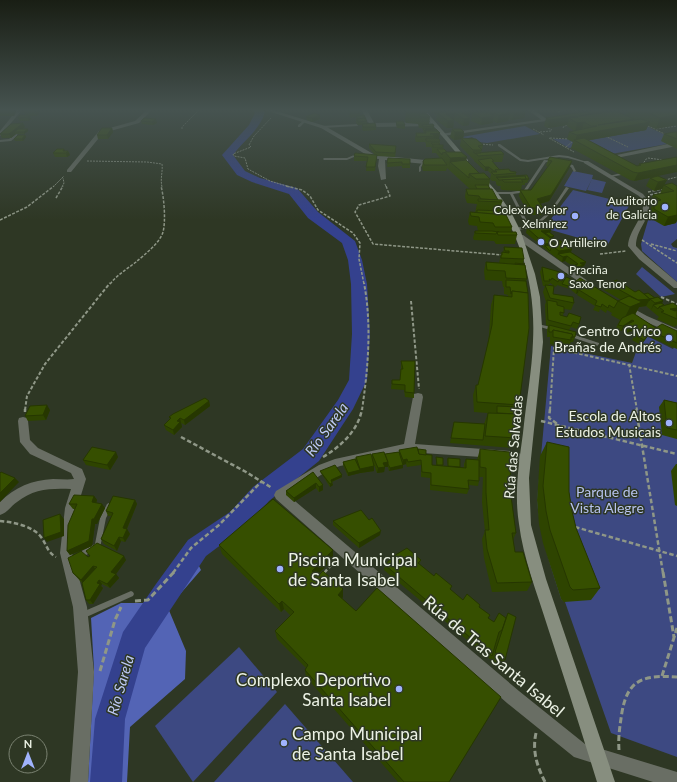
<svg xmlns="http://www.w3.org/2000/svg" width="677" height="782" viewBox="0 0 677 782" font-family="Lato,sans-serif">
	<rect width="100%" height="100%" fill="#2e3724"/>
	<g fill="#3d4982">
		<path d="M644,125L674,139L662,141L667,144L600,156L575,147L569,148L553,139H567L575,143L646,130Z"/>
		<path d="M525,126L540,134L487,143L479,142L472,137L464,139L462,137Z"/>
		<path d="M573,171L593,175L592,179L606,182L602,193L587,190L592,179L586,191L564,186Z"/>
		<path d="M573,190L630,204L607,246L544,228Z"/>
		<path d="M649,217L653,219L677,217V239L671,244L673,247L677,248V282L642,251L641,244Z"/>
		<path d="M642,267L675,294L661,297L636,274Z"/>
		<path d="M647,336L673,349L677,342V757L611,733L565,602L561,599C550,564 540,536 537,500L551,346L632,363L636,352Z"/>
		<path d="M239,647L277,692L193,782L155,726Z"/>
		<path d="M285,704L353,782H214Z"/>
	</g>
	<path fill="#5364b5" d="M195,558L201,570L168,608L186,651L185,679L130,727L127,782H88L94,669L91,618L121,603H146L152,601Z"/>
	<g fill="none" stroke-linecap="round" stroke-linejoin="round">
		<path fill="#34418e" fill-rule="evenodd" d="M253,110H263L265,112C260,130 243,141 233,155L245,171L260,178L297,188L318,212L355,241L362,260L367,284L370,334L367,380L353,409L319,461L269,501L246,526L206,556L145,648L125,719L122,782H90L95,719L123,632L156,584L188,540L230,512L253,487L303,449L338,400L349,380L352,334L351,284L348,260L342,243L308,218L289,194L252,182L237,175L222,155L249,125L255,113Z"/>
		<g stroke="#8f9787" stroke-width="1" stroke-dasharray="2 1" stroke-linecap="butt">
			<path d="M575,110L577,112"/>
			<path d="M584,110L586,111"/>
			<path d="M558,112L566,110"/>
			<path d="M271,118L254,136L249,145L251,147L233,154L234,156L245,158L248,169L270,181L290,187"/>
			<path d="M645,125L655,129L677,126"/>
			<path d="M548,128L552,130"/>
			<path d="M563,128L564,126L569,125"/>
			<path d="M182,129V127L199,110"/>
			<path d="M533,129L544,135"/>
			<path d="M656,130L667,135"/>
			<path d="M540,132L551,131"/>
			<path d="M605,136L628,147"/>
			<path d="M549,138L574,152"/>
			<path d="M550,138L569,139"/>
			<path d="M480,144L493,145"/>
			<path d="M566,147L573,141"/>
			<path d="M648,158L663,160"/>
			<path d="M87,161L147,162L162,164C163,172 160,178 162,187"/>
			<path d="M642,165L647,158"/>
			<path d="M665,180L677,177"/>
			<path d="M385,184L386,187"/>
			<path d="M53,187L64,176"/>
			<path d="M62,187L64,183L63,178"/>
		</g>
		<g stroke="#8f9787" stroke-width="1.5" stroke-dasharray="3 1.5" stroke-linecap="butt">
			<path d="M286,186L302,190L310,196L318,210L353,233L360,243L359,259L364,284"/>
			<path d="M386,186L390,196L359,205L355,212L373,244L503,255"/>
			<path d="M648,192L662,189"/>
			<path d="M650,195L663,192"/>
			<path d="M56,198L63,186"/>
			<path d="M0,220L27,207L54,186"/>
			<path d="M642,240L677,263"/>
			<path d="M651,244L677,251"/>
			<path d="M600,254L626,251"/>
			<path d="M110,284C117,275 127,269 136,262C144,255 160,243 163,232C166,221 164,197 161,186"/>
		</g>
		<g stroke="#8f9787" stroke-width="2" stroke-dasharray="3.5 2" stroke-linecap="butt">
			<path d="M661,297L677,304"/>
			<path d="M411,301L419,389"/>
			<path d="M629,364L637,410"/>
			<path d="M25,410L27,396L45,364L110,283"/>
			<path d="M362,410C368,369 372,325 364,283"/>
			<path d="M550,410L554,348L677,376"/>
		</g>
		<g stroke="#8f9787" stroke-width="2.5" stroke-dasharray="4.5 2.5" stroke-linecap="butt">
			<path d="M550,409L549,418L559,425"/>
			<path d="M636,409L663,573"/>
			<path d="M25,412V409"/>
			<path d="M541,421L677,454"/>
			<path d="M181,437L246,472L272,488"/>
			<path d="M323,457C341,446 358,431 362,409"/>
			<path d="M0,521C13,522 33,526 41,537C47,545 47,552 56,557"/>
			<path d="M575,527L677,556"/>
			<path d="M173,573L191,548L219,525L262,481"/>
			<path d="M324,573L337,559"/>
		</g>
		<g stroke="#8f9787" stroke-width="3" stroke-dasharray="6 3" stroke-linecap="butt">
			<path d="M663,572L674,637"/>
			<path d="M135,601L148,600L174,572"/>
			<path d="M100,671L115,620L121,607"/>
			<path d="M662,676L677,628"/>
			<path d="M536,733C532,751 537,766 545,782"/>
			<path d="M619,750C618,737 620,725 622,712C628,678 645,675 677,677"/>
		</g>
		<g fill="#696e64" fill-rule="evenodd">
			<path d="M303,121L305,122L300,127H298V125Z"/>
			<path d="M357,124L358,126L321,128L320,127L321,126Z"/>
			<path d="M16,134L18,135L11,141L0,142V140L9,139Z"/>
			<path d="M498,144H500L521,159L528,160L559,155L568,156L587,162L586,163L568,158L559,157L528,162L520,161L498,146Z"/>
			<path d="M354,155H360L361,156L360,157H354L347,160H324L323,159L324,158H347Z"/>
			<path d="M544,160L554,161L555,162L554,163L546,162L526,192L513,194L529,225C547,219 556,202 566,187L569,188C554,209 543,230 515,230V228L526,226L510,194H496L494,193L496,192H511L524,190Z"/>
			<path d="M423,161L425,162L421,167V171L419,172V167Z"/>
			<path d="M563,163L573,165L576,171L574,172L571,167L563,165Z"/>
			<path d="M625,172H626V174L611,177L609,176Z"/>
			<path d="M536,324H538L555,328V329L553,330H551L536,326Z"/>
			<path d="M568,334H572L599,343V344L597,346L595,345L568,336Z"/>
			<path d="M109,503L111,504L112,506L106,518L100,548L78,559L76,558L75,556L76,554L95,544L100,518L107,504Z"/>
			<path d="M131,591L133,592L134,594L133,596L82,619L78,615L80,613Z"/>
		</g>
		<g fill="#696e64" fill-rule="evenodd">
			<path d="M17,110H22L0,136V131Z"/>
			<path d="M147,110H152L139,123L103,133L71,172H67V170L99,131L135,121Z"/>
			<path d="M265,110H273L325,126L375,155L435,161L438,163L435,165L385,160L386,179L381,180L378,166L379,159L372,158L321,128Z"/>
			<path d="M362,110H367L374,123L434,122L437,124L434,126L373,127L366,120Z"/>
			<path d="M528,110H534L548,120L543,121Z"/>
			<path d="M677,142V146L606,160L603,158Z"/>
			<path d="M584,161H588L643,194C660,214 636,224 636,246L645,255L677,282V288H674L639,259L628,246C629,229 645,218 643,201L639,196L584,163Z"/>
			<path d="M517,235H523L595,286L594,288H588L517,239Z"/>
			<path d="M625,304L647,316L677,329V335L641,320L622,309L621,307Z"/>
			<path d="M418,393L422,394L423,397L415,444L510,451L529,456L531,459L529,462L525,464L510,459L408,452L340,466L327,471L289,496L519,691L585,744L677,772V782H653L574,757L507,703L276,499L274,495L276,491L319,465L335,459L404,444L413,397L414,394Z"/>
			<path d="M23,417L27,418L28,421L30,440L38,448L82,469L86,479L77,508L72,553L87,607L94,672L88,782H70L78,672L73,607L60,553L65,508L71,489C51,488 33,489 17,502C11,506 7,513 0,515V502C15,487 32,480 53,479C60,479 68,480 74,479L71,473L30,454L20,442L18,421L19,418Z"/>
		</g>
		<path fill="#696e64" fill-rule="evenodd" d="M558,117L560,119L443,136L440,134Z"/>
		<g fill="#878e7f" fill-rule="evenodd">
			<path d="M420,110H425L468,160V162H464Z"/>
			<path d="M478,175H482L497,192L511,212L521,232L535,274L540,297L543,342L529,478L531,525L546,579L615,782H597C581,730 564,677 547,625C537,593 523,557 519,524C514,493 519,463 523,433C526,402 532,371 533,341C536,280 518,224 478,177Z"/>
		</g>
	</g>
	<g fill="#2e4400">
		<path d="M0,110H15L16,112L14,116H0Z"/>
		<path d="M349,110H359L360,115L367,121V124L376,127V130L363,131L362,128V125H358L356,123V117L350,118Z"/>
		<path d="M406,110L427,112L426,114L430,117L429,125L434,126V128L440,141V145H443V149L447,152L466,160L479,173L490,179L489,187L498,200L502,202L500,210L512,227L511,232L517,235L515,244H496L494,241L474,240L473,238L475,231H487H478L477,226L469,225L468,221L470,212L475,213L477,204L467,203L465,197L466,189H470L447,168L446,171H423L422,167L423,161L440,158L436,153H432V149L431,147H426V144L425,142H416L415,139L416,133H424L422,128H419L418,124L406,123L405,121Z"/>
		<path d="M432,110H470L469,117L470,118L469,125L463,126L454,120L453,128H447L436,120L437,115L432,112Z"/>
		<path d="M493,110L526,111L524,118L512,120L509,119L508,121L497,123L493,121V123L481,125L471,121L472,113Z"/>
		<path d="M627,110H677L656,129L648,125L646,130L588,140L637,166H638L639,164L659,176L664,185L677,186L676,223L664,226L650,218V211L652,206L649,204L653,195L660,194L662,189L654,191L646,186L650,178L634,181L630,180L571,148L573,142L567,139L569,132L574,131L567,126V125L548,128L544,126L546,118L619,112L625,115Z"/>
		<path d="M24,112H40L37,116H30L31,119L29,121H20L18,118L26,115Z"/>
		<path d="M320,115V119L312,122L307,120L306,117Z"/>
		<path d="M144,118L157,123L153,125L142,124L141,121Z"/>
		<path d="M396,121L405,125V129L397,128L396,125Z"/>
		<path d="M23,123L25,127L22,129H28V131L24,134H16L11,138H2L0,134Z"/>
		<path d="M112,128L113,132L108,139H98L97,135Z"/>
		<path d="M452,129L464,132L463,139L483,145L481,153L504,154L502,162H493L497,167L500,170L516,173V176L529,179L527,183H525V185H522L521,190H531L548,167L546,166L548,160L550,157L570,167L549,201L540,204L543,208L541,215H529L519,196L520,191L502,190L500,188L501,186H498L496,184V182L495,181H492L490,179L491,174L488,171H485L474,161V160L460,146L461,139L454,140L450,137Z"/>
		<path d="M677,132V149L661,141L664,134Z"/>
		<path d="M25,135L26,137L23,141H15L14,139Z"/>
		<path d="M369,144L396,150L395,157L377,156L375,171H366L367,161H354V156L375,155L369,148Z"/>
		<path d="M65,151H68L70,155L67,157H55L53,153Z"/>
		<path d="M388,158L410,164V168H402V166L387,167Z"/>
		<path d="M530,227L551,230L550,233L553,238L551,239L553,243L552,245H557L558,241L572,249L571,252L586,262L584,266L582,267L581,270L576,272L573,269L574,267L565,261L562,262L550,253L526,233L527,228H530Z"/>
		<path d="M504,247L524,259L523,264L527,279L526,281L519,405L517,414L516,438L512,448L450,443L453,427L484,424L488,413L474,412L473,395L476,385H478L486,353L489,335L491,305L494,295L508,296V295L504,294V287H503L502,281L485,280L484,271L486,262L499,263L501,255L502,252L503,253Z"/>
		<path d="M542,267L566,277L618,301L621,300L604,290L607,283L635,292L644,294L663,301L662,303L664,305L677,306V325L674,327L657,319L659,317L646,306L639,307L635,315L656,328L677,331V349L648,336L641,345L632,340L636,334L631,331L627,333L624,330L625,328L621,331L615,330L620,320L611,315L612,313L607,310L606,313L600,309L599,312L593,310L595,306L577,295L578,293L576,294L570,289L557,285L556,287L550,283V284H549L548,285L553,294L574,303L571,310L564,309L563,316L579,324L577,329L571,327L569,330L575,337L573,342H571L568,348L550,344V337H547V330L548,326L546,325L545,305L546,302L543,292L545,286H543L540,272Z"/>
		<path d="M401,361L414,393V398L405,397L404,390L391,389L392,380H400L401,369Z"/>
		<path d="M664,400L677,403V439L662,435L659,407Z"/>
		<path d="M209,401L210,406L185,425L181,423L182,427L174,435L166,430L164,425L170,419L169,417Z"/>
		<path d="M50,410L46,420L28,421L25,416Z"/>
		<path d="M547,442L569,492L572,511L576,528L600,588L591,600L564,602L561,599L543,543L539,524L537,500L540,456Z"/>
		<path d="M418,449L426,455L432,465H436V457L443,458V466H448L447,460L448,458L460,467V468H464V464L466,459L477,460L480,449L510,477L511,496L516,533L513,540L515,552L532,582L527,591L492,592L484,558L482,539L485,531L482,502L483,477H479V481L478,486L469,485V489L467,494L430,490V478L421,477V465L407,467L406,464L403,465V468L389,471L388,467H385L384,472L377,473L373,462L374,466V471L360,473L348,476L343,465V462L355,459L356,457L372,458V454H385L399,452V450Z"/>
		<path d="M118,457L110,470L86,465L83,460Z"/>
		<path d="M676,464H677V506L675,505L671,471Z"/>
		<path d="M320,471L342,477L332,482L333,485L330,487L321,473Z"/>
		<path d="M313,472L323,490L319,492L316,488L294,502L286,495V491Z"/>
		<path d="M94,496L97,500L96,503L105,508L97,524H95L92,546L70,555L67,551L75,509H73L69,504Z"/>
		<path d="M135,500L137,504L127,529L130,534L125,542L121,541L117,551L104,544L101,539L111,516H108L106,511Z"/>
		<path d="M369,520L380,535L359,548L333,525V521Z"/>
		<path d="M219,545L333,550V559L317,575L343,589V597L342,598L449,782H398L306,677L305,670L306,668L277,639L275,631L291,616L284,609L281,612L222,554Z"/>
		<path d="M88,557L126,560L116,574L119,578L110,588L102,584L101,586L103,588L93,604H89L86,600L82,583L73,573Z"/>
		<path d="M421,560L419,565L463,600L479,607L488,618L494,622L505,618L508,613L505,660L500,667L490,659L384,570L385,565Z"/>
	</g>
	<g fill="#263700">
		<path d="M13,110H15L16,112L14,116L12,112Z"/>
		<path d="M36,110H39L40,112L37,116L35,112Z"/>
		<path d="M441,110H452V113H455L453,128H447L448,121L440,115Z"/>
		<path d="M611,110H619L617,116H579Z"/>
		<path d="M471,111L469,125L463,126L464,119L456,113Z"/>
		<path d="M506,111H509V114L510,113L508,121L497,123L499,115Z"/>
		<path d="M526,111L524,118L512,120L514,113Z"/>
		<path d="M494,113L493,123L481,125L482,118L490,114Z"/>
		<path d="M29,115L31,119L29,121L28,117Z"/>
		<path d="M320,115V119L312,122V118Z"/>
		<path d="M677,115V125L656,129L660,118Z"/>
		<path d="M576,116L574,121L569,118L567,125L548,128L550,120Z"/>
		<path d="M156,119L157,123L153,125L152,122Z"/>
		<path d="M634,119L632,125L650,122L646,130L578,142L575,141L577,135L598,125Z"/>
		<path d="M584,122L582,130L575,131L577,123Z"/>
		<path d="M23,123L25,127L18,132H14L16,134L11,138L9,134Z"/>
		<path d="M112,128L113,132L108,139L107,135Z"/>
		<path d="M28,129V131L24,134V132Z"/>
		<path d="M427,132L440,133L439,139L433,140L434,136Z"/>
		<path d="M455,132H464L463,139L461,138V139L454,140Z"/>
		<path d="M25,135L26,137L23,141L22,139Z"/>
		<path d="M64,149L66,153L68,151L70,155L67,157L66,153L63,151Z"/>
		<path d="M467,157L465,169L450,162L449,170L450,158Z"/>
		<path d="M572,161L570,167L549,201L535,205L537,199Z"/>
		<path d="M677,165V172L634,181L638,173Z"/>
		<path d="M485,167H489L488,171H485Z"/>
		<path d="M667,180L662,189L654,191L658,182Z"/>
		<path d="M677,215V221L676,223L664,226L668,217Z"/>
		<path d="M551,230L549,235L545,233V235L541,231Z"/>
		<path d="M554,236L553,238L550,239L551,237Z"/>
		<path d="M553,240L551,247L545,246L544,249L545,244L550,241Z"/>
		<path d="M572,249L569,256L567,257L565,261L562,262L563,257L558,254L556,258L559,251Z"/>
		<path d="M586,262L584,266L582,267L581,270L576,272L580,263Z"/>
		<path d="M579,288L578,293L576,294L577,289Z"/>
		<path d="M650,299L646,306L639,307L634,316L623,321L630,307L638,300Z"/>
		<path d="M663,301L660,307L653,305L651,310L655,303Z"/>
		<path d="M677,308V311L675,315L670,309Z"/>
		<path d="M632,320L630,325H626L625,328L621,331L623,326Z"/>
		<path d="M634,326L631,331L627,333L630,328Z"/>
		<path d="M651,331L648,336L641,345L644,340Z"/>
		<path d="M209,401L210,406L185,425L184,420Z"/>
		<path d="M47,405L50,410L46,420L43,415Z"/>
		<path d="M180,418L182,427L174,435L173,430L177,421Z"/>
		<path d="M116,452L118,457L110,470L107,465Z"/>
		<path d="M407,459L406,464L402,465L403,460Z"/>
		<path d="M388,462V467H385L384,472L377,473L378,468L383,463Z"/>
		<path d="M403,465V468L389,471L390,468Z"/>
		<path d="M374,466V471L360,473V469Z"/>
		<path d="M360,470V473L348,476V473Z"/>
		<path d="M342,475V477L331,482V480Z"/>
		<path d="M15,478L19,482L0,502V493Z"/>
		<path d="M316,483V488L294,502V498Z"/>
		<path d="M332,483L333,485L330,487V484Z"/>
		<path d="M323,485V490L319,492V487Z"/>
		<path d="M94,496L97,500L95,507L92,502Z"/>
		<path d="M135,500L137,504L125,533L123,528Z"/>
		<path d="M102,504L105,508L97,524H95L92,546L70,555L67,551L92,519Z"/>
		<path d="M60,514L64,519V536L47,542L44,538Z"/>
		<path d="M127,529L130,534L125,542L123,538Z"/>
		<path d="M381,531L380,535L359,548V543Z"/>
		<path d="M119,537L121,541L117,551L114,546Z"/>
		<path d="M333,550V559L313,579L312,571Z"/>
		<path d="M124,556L126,560L116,574L119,578L110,588L107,584L111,572Z"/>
		<path d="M93,566L96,570L84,584L81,580Z"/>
		<path d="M99,580L102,584L101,586L103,588L93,604L90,600L97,583Z"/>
		<path d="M343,589V597L338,603V595Z"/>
		<path d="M282,601L284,609L281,612L279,604Z"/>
	</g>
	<g fill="#364f00" stroke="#263700">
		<path d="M0,110H13L12,112H0Z"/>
		<path d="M26,110H36L35,112H24Z"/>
		<path d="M350,110H359L360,113L350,114Z"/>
		<path d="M406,110H425L427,112H407Z"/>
		<path d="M455,110H470L471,111L461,112L470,118L464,119L455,113L446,114L454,120L448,121L437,113Z"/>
		<path d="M493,110H525L526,111L514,113L509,111H506L510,113L499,115L494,113L490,114L494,116L482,118L472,113Z"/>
		<path d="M594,110H611L579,116L616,111L634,119L598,125L641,119L650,122L577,135L569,132L597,126H591L584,122L577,123L569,118L578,117L576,116L550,120L546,118Z"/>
		<path d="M643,110H677V115L660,118Z"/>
		<path d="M314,113L320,115L312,118L306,117Z"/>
		<path d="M419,114H427L430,117H420Z"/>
		<path d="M20,115H29L28,117L18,118Z"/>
		<path d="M364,115L366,119L365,118L358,119L356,116Z"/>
		<path d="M144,118L156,119L152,122L141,121Z"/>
		<path d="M365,118L367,121L358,122L357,119Z"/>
		<path d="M396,121H403L405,125H397Z"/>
		<path d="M23,123L9,134H0L11,124Z"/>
		<path d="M375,123L376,127H363L362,124Z"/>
		<path d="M433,124L434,126L423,127L422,125Z"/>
		<path d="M102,128H112L107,135H97Z"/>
		<path d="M434,128L425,130V131L423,129Z"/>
		<path d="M18,129H28L24,132H14Z"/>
		<path d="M436,129L438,131H426L425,130Z"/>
		<path d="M452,129H461L464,132H455Z"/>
		<path d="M425,131H438L440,133L430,134H433L434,136L417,137L416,133H426Z"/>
		<path d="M674,132H677V139L664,134Z"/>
		<path d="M18,135H25L22,139H14Z"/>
		<path d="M426,138H436L437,139H426V140Z"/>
		<path d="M461,138L476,139L483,145L478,146L482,150H473Z"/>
		<path d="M584,138L637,166L641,165L639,164L677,157V165L638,173L633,172L574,140Z"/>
		<path d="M426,139H439L440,141H426Z"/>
		<path d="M431,143H439L440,145H433Z"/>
		<path d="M369,144L396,146L395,153L376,152Z"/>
		<rect x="433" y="145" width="10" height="2"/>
		<path d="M57,149H64L63,151H68L66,153H53Z"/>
		<path d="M437,149H444L447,152L442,153V155Z"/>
		<path d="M501,151L504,154L478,156L476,153Z"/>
		<path d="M445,152H461L467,157L450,158Z"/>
		<path d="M473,152H480L481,153H476V154Z"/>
		<path d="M355,153L377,155L375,167H366L368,157L354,156Z"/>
		<path d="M550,157L572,161L551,195L537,199L543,208H531L520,190H531L552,161L548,160Z"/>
		<path d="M388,158L410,159V164H402V162L387,163Z"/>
		<path d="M442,158L447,165H424L423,161L425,159Z"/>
		<path d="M491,158L494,161H492L497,167L500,170H504H495V172L489,167H485L478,160Z"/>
		<path d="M466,160L479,173L469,174V178L450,162Z"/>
		<path d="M509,169L510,171L516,172V173L494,175L491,172H497L495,170Z"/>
		<path d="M484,173L490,179H476L469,174Z"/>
		<path d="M527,175L529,179H521H526L525,176L497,178L496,177Z"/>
		<path d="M525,176L526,179L499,180L497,178Z"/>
		<path d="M658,176L667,180L658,182L650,178Z"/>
		<path d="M521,179L523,182H504L502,180Z"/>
		<path d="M672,183L677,186V215L668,217L654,209V202L661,200L653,195L674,191L664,185Z"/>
		<path d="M475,185H488L490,189H477Z"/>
		<path d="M466,189H492L498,200L481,199L479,196L468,195Z"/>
		<path d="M478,199L502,200V202L478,201Z"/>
		<path d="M477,210L502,211L503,214L477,213Z"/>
		<path d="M470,212L506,215L512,227H495L493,223L480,222L479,217L471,216Z"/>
		<path d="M545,226L551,230L541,231L553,240L550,241L553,243L545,244L527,228Z"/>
		<path d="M475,231H492L499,232H497L496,234L475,233Z"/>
		<path d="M497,232H516L517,235H498Z"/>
		<path d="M549,232L554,236L551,237L545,233Z"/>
		<path d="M559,240L572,249L559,251L552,246L562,244L558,241Z"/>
		<path d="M555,244L556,245L552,246L550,251L545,246Z"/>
		<path d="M504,247L522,248L524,259L501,258V255H502V252L509,253V251H505Z"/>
		<path d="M570,252L586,262L580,263L583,265L578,267L575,265L578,264L567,256L563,257L558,254Z"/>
		<path d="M486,262L525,265L527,279L506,278L505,271L487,270Z"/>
		<path d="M515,263L524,264H525H515Z"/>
		<path d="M542,267L567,274L562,281L559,280L558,282L552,278L551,280L549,279L550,281H544Z"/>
		<path d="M566,277L576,281L571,285V287L562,284Z"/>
		<path d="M580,278L618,301L614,308L609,305L608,308L602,304L601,307L595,305L597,301L579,290L581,289L579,288L577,289L571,285Z"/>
		<path d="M506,280L526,281L528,293L512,291L511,294L510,287H506Z"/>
		<path d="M617,280L635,292L639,290L650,299L638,300L607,283Z"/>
		<path d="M545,285L554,286L553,294L573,297L574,303L550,298Z"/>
		<path d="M512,291L528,293L529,328L519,405L477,402L476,385H478L488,343L492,325L494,295L512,297Z"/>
		<path d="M648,293L655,298L650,299L649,301L650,299L644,294Z"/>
		<path d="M629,296L642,302L630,307L618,301Z"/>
		<path d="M658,297L663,301L655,303L650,299Z"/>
		<path d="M547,300L557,302V305L564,307V313L560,312V315L567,317L569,313L581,317L579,324L573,322L571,326L548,320Z"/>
		<path d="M661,303L664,305L659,307L658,309L653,305Z"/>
		<path d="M673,303L677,306V308L670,309L675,311L677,310V319L661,312L664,311L659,307Z"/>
		<path d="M633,313L656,328L662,324L677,331V343L651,331L644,340L635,335L640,330L634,326L630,328L626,325L634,321L632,320L623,326L618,325L622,318Z"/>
		<path d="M549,325L576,332L575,337H572V334L553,330L552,332H549Z"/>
		<path d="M553,330L572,334L573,337H571V340L553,337Z"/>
		<path d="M401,361H415L414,393L405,392V385L392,384V380H400L401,369H403Z"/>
		<path d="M205,398L209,401L184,420L180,418L177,421L180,422L173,430L164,425L171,418L169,417L173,414Z"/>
		<path d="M664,400L677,403V430L667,428Z"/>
		<path d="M47,405L43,415L25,416L30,406Z"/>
		<path d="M497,406L518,407L517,414L497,413Z"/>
		<path d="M488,413L517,414L516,438L485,436Z"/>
		<path d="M454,422L485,424L483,440L451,438Z"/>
		<path d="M547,442L569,447V492L572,511L576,528L600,588L573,590L570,587L550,530L546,511L543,486Z"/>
		<path d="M92,447L116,452L107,465L83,460Z"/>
		<path d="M417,447L419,454L432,455V465L466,468V459L479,460V481L468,480L469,489L431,485V473L422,472L421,460L408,462L407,459L403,460L399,450Z"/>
		<path d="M418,449L426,450V455L419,454Z"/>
		<path d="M480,449L509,452L513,455L510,477L511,496L516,533H512L515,552H523L532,582L497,583L487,549L485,530H489L486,493V468L480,467Z"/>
		<path d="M384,452L388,462L383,463L385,467L378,468L372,454Z"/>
		<path d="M399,452L403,465L390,468L388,464V462L385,454Z"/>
		<path d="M371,454L374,466L360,469L356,457Z"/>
		<path d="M436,457L443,458V465H437Z"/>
		<path d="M448,458L460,459V467L448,466Z"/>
		<path d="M355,459L360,470L348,473L343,462Z"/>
		<path d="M335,465L342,475L331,480L332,483L330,484L320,471Z"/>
		<path d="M1,472L15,478L0,493V473Z"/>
		<path d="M313,472L323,485L319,487L316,483L294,498L286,491Z"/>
		<path d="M74,495L94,496L92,502L102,504L94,519H92L89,541L67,551L68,525L77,504H69Z"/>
		<path d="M113,496L135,500L123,528L127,529L123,538L119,537L114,546L101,539L113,513L106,511Z"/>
		<path d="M273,499L333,550L312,571L318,576L323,571L343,589L338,595L356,611L377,588L501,697L449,782H404L305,670L308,665L275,631L294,612L282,601L279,604L219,545Z"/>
		<path d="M361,510L369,520L372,518L381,531L359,543L333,521Z"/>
		<path d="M60,514L61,532L44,538L43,520Z"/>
		<path d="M97,543L124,556L111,572L116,574L107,584L99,580L97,583L100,584L90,600H86L82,583L97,567L93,566L81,580L73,573L68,558L81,551L88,557L90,556L86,551Z"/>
		<path d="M407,548L421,560L418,563L434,576L436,573L452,586L450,589L463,600L467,594L480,605L479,607L490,615L488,618L494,622L499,613L506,618L502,630L499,632L492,656L385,565L392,557Z"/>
		<path d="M508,613L516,617L505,660L495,652Z"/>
	</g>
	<linearGradient id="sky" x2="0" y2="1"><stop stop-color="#191e14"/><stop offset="0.5" stop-color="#465350"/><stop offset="1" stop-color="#465350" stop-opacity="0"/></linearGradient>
	<rect width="677" height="220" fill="url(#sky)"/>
	<g fill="#a0b3fd" stroke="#2e3724" stroke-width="1.5">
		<circle cx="665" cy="207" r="4"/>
		<circle cx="575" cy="216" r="4"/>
		<circle cx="541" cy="242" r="4"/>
		<circle cx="561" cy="276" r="4"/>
		<circle cx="669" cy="338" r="4"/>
		<circle cx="669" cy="423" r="4"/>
		<circle cx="280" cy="569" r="4"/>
		<circle cx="399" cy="689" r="4"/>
		<circle cx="284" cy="743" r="4"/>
	</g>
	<g text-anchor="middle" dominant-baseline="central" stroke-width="3" stroke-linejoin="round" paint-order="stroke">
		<g font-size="12" fill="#ecf2e5" stroke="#2e3724" text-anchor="end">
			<text x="657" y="200">Auditorio<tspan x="657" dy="14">de Galicia</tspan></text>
			<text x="567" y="209">Colexio Maior<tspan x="567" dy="14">Xelmírez</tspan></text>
			<text x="549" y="242" text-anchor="start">O Artilleiro</text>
			<text x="569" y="269" text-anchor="start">Praciña<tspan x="569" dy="14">Saxo Tenor</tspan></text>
		</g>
		<g font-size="14" fill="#ecf2e5" stroke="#2e3724" text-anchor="end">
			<text x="661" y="330">Centro Cívico<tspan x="661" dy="16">Brañas de Andrés</tspan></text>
			<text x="661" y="415">Escola de Altos<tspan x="661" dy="16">Estudos Musicais</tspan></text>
		</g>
		<g font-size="14" fill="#ecf2e5" stroke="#2e3724">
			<text transform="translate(513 447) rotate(-85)">Rúa das Salvadas</text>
		</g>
		<g font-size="14" fill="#b7c3ef" stroke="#2e3724">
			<text x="607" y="491">Parque de<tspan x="607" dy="16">Vista Alegre</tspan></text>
		</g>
		<g font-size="15" font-style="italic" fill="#bcc8f4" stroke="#2e3724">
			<text transform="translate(326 429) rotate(-54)">Río Sarela</text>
			<text transform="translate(120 685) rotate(-74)">Río Sarela</text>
		</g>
		<g font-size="17" fill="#ecf2e5" stroke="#2e3724" text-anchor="start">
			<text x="288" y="559">Piscina Municipal<tspan x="288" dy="20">de Santa Isabel</tspan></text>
			<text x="391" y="679" text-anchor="end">Complexo Deportivo<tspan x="391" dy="20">Santa Isabel</tspan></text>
			<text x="292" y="733">Campo Municipal<tspan x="292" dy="20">de Santa Isabel</tspan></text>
		</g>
		<g font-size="17" fill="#ecf2e5" stroke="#2e3724">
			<text transform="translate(494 656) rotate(40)">Rúa de Tras Santa Isabel</text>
		</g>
	</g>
	<g transform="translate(28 754)"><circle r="19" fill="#2e3724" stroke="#7a8271"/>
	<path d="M0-3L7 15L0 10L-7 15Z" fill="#a0b3fd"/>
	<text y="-6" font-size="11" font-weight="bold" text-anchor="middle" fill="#ecf2e5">N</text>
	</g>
</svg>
